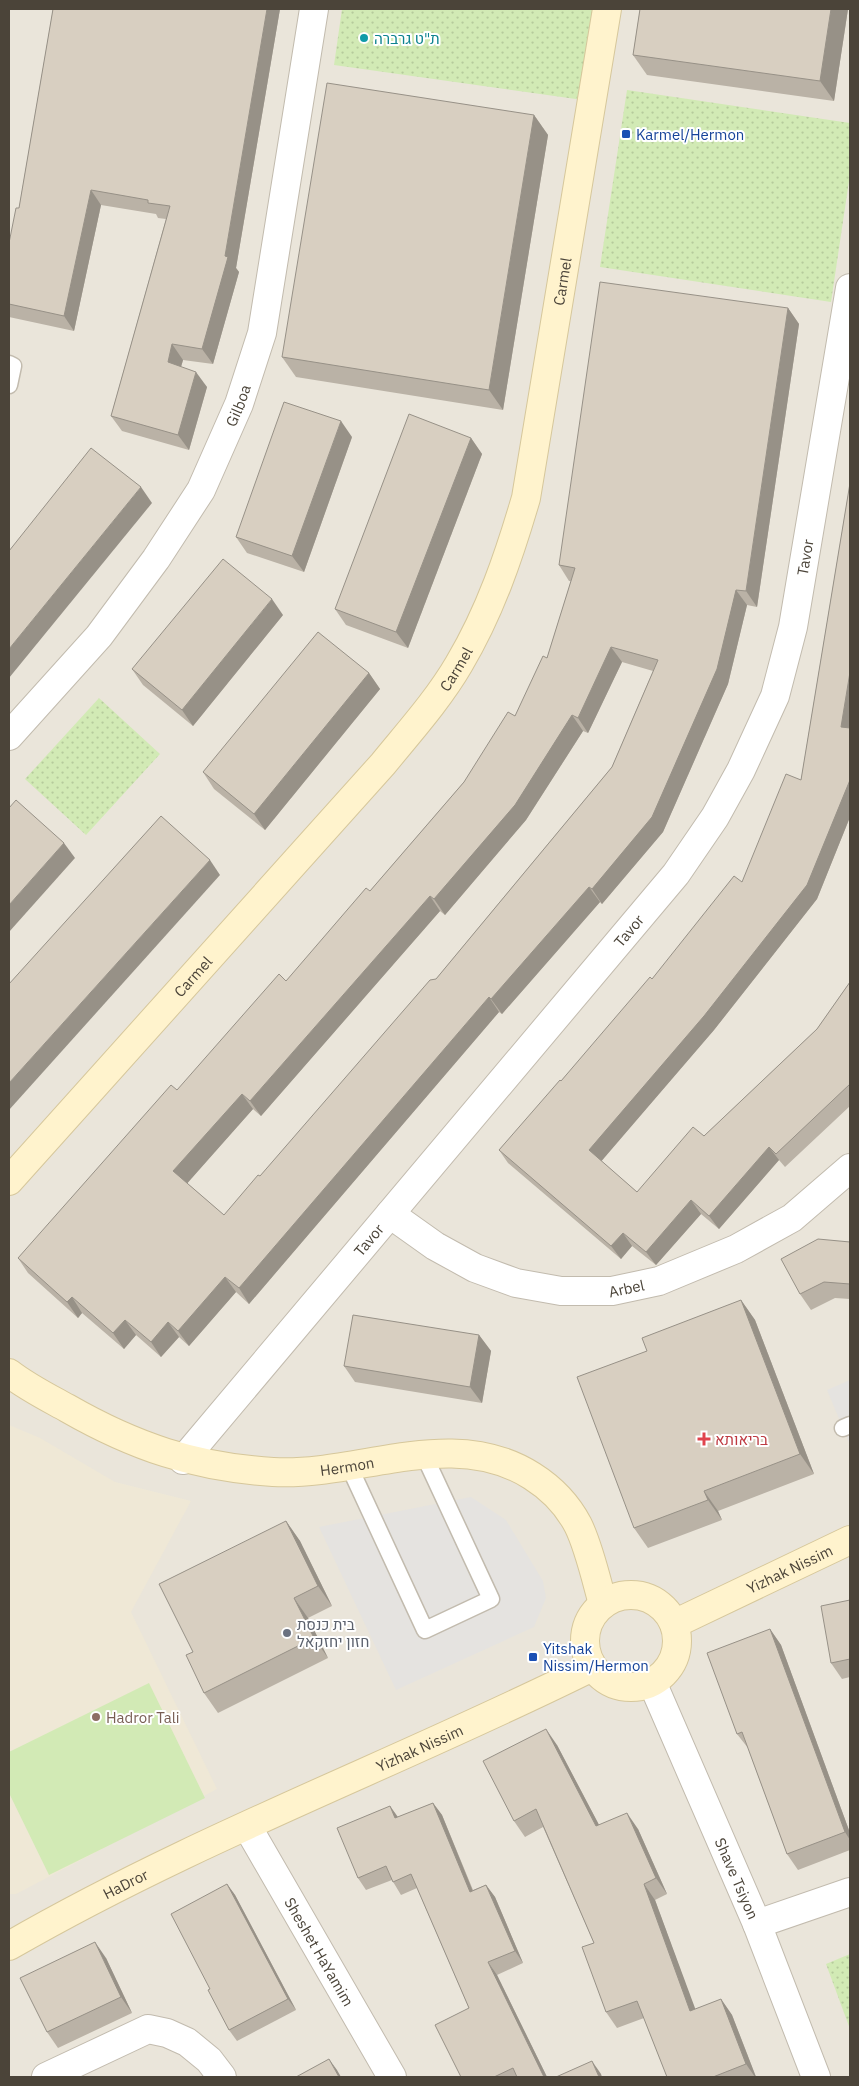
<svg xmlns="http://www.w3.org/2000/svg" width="859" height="2086" viewBox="0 0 859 2086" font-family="'IBM Plex Sans',Heebo,sans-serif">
	<defs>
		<pattern id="park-dots" width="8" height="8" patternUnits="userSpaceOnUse" patternTransform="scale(1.25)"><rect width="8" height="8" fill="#d2eab5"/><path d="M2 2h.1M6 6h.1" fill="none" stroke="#b6ca9c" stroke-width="1.8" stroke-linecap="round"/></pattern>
	</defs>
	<rect width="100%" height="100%" fill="#f6f3ec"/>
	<rect fill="#eae5da" x="9" y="9" width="841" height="2068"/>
	<path fill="#efe8d6" d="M9,1425L40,1438L115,1482L191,1501L131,1612L217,1789L16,1894H9Z"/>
	<path fill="#d2eab5" d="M149,1683L205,1798L49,1875L9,1793V1752Z"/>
	<g fill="url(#park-dots)">
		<path d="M342,9H597L583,100L334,65Z"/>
		<path d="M627,90L850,123V174L831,302L600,267Z"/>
		<path d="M99,698L160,754L86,835L25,779Z"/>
		<path d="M850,1954V2029L826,1964Z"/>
	</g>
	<g fill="#e5e3e0">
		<path d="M850,1380V1445L827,1390Z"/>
		<path d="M471,1497L506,1520L543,1581L546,1598L534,1627L396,1690L319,1527Z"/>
	</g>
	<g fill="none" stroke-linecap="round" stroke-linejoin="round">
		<defs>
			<g id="lane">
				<path d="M9,364L13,366L9,385"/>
				<path d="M843,1428L850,1425"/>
				<path d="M349,1466L425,1630L491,1599L424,1455"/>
			</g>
			<g id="street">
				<path id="s1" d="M9,736L99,636L156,559L201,490L239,404L262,333L314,9"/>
				<path id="s2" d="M390,1214L435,1246L475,1268L516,1283L561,1291H612L659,1281L736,1249L792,1218L850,1168"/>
				<path id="s3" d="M183,1460L676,874L715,817L741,770L775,696L793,627L850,288"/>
				<path id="s4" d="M652,1682L757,1924L816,2077"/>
				<path id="s5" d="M247,1826L392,2077"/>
				<path d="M757,1924L850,1892"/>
				<path d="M46,2077L148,2029L167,2033L187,2042L209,2060L222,2077"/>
			</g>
			<g id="secondary">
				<path id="s6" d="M9,1181L383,764C409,732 438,700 459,664C490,612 509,556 526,498L607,9"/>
				<path id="s7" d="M9,1373C27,1387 47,1397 67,1408C135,1447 195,1467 273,1472C360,1477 452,1425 532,1476C551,1488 567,1504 578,1525C589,1547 596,1579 603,1604"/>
				<circle cx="631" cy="1641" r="46"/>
				<path id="s8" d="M674,1624L850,1540"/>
				<path id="s9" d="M9,1946C196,1838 399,1763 592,1667"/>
			</g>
		</defs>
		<use href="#lane" stroke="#c2bbae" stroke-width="19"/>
		<use href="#street" stroke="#c2bbae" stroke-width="30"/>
		<use href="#secondary" stroke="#d6c79b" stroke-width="30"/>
		<use href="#lane" stroke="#fff" stroke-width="16"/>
		<use href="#street" stroke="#fff" stroke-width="28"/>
		<use href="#secondary" stroke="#fff3cd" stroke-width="28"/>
	</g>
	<g fill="#bab2a6" fill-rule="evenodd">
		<path d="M53,9H280L236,268L239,272L213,364L183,360L181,367L207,387L189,450L122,431L111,416L166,219L158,218L156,214L101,205L74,331L9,317V243L19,208Z"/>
		<path d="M640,9H848L834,101L647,75L633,55Z"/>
		<path d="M534,115L548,135L503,410L296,377L282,357Z"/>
		<path d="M788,308L799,324L757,607L747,605L728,684L663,832L602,904L600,902L502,1014L499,1012L249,1304L236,1292L189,1346L179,1337L161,1357L136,1335L124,1349L82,1313L78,1318L28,1273L18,1258L177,1090L286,981L370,891L464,782L515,716L547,658L571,581H569L559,565ZM622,662L653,671L612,767L436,979L260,1176L224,1215L187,1183L253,1109L261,1116L440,911L445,915L526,820L583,731L588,733Z"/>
		<path d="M352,437L304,572L247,553L236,537Z"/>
		<path d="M471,438L482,454L408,648L346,625L335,609Z"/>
		<path d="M850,483V817L817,899L714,1030L601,1161L637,1192L704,1136L817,1029L850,982V1106L785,1167L779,1160L719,1229L701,1214L656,1265L632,1246L621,1259L508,1163L499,1150L561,1081L652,979L742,882L801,780Z"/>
		<path d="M283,615L193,726L143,685L132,669Z"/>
		<path d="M369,673L380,689L265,830L214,789L203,772Z"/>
		<path d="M850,1242V1299L835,1298L811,1310L800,1294Z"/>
		<path d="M741,1300L755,1320L814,1474L718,1511L722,1520L648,1548L634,1528L647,1351Z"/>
		<path d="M479,1335L491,1351L482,1403L355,1382L344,1366Z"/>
		<path d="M286,1521L300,1541L332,1606L308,1618L328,1658L218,1713L204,1693L193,1652Z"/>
		<path d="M850,1600V1677L842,1679L831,1663Z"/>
		<path d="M770,1629L781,1645L850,1833V1850L798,1870L787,1854L748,1748L737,1734Z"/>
		<path d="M557,1745L599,1825L638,1829L667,1894L655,1900L695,2010L721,1999L732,2015L756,2077H667L644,2018L617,2028L606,2012L594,1943L543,1827L525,1837L514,1821Z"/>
		<path d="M433,1803L442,1815L473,1890L486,1885L495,1897L523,1963L497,1975L547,2077H461L469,2008L417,1888L401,1895L392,1880L366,1890L358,1878L390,1806L398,1817Z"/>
		<path d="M227,1884L235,1895L296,2010L237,2041L229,2030L210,1989Z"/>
		<path d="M106,1958L132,2013L58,2048L47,2032Z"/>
	</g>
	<g fill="#979187">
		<path d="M267,9H280L236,268L239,272L213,364L202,349L225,256Z"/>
		<path d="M831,9H848L834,101L820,81Z"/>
		<path d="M534,115L548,135L503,410L489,390Z"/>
		<path d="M91,190L101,205L74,331L64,316Z"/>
		<path d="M788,308L799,324L757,607L746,591Z"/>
		<path d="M172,344L183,360L178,377L168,362Z"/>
		<path d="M196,372L207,387L189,450L178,435Z"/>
		<path d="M341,421L352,437L304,572L292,556Z"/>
		<path d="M471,438L482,454L408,648L396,632Z"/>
		<path d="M141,487L152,503L9,678V649Z"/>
		<path d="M736,590L747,605L728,684L663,832L602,904L592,889Z"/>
		<path d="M272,599L283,615L193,726L182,710Z"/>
		<path d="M611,647L622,662L588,733L578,718Z"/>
		<path d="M850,672V740L841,727Z"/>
		<path d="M369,673L380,689L265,830L254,814Z"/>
		<path d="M572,715L583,731L526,820L445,915L434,899Z"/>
		<path d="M850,780V817L817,899L714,1030L599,1164L589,1150Z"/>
		<path d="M64,843L75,858L9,932V905Z"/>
		<path d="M210,860L220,875L9,1110V1083Z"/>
		<path d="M589,887L600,902L502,1014L491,999Z"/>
		<path d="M430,896L440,911L261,1116L250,1101Z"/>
		<path d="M489,997L499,1012L249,1304L239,1288Z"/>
		<path d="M242,1094L253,1109L184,1187L173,1171Z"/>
		<path d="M769,1147L779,1160L719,1229L709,1216Z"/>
		<path d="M691,1200L701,1214L656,1265L646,1252Z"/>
		<path d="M623,1233L632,1246L621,1259L611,1246Z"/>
		<path d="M225,1277L236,1292L189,1346L178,1331Z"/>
		<path d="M72,1297L82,1313L78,1318L67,1302Z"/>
		<path d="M741,1300L755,1320L814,1474L800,1454Z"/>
		<path d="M125,1320L136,1335L124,1349L113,1333Z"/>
		<path d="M168,1322L179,1337L161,1357L151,1342Z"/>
		<path d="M479,1335L491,1351L482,1403L470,1387Z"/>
		<path d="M704,1491L718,1511L722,1520L708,1500Z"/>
		<path d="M286,1521L300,1541L332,1606L318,1586Z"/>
		<path d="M294,1598L308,1618L328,1658L314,1638Z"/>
		<path d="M770,1629L781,1645L850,1833V1840L845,1832Z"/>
		<path d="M546,1729L557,1745L608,1842L596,1826Z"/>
		<path d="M433,1803L442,1815L478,1904L470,1892Z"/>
		<path d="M390,1806L399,1819L395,1818Z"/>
		<path d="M627,1813L638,1829L667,1894L656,1878Z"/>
		<path d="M227,1884L235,1895L296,2010L288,1999Z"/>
		<path d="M644,1884L655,1900L702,2027L690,2011Z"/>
		<path d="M486,1885L495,1897L523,1963L515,1951Z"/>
		<path d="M95,1942L106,1958L132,2013L121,1997Z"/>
		<path d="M488,1962L497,1975L547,2077H544Z"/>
		<path d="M721,1999L732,2015L756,2077H755L746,2064Z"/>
		<path d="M329,2059L337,2070L341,2077H339Z"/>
		<path d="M592,2061L601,2074L602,2077H599Z"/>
	</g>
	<g fill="#d8cfc1" stroke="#979187" fill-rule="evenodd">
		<path d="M53,9H267L225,256L228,257L202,349L172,344L168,362L196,372L178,435L111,416L170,206L148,203V200L91,190L64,316L9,304V243L16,208H19Z"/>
		<path d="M640,9H831L820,81L633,55Z"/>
		<path d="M327,83L534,115L489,390L282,357Z"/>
		<path d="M600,282L788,308L746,591L736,590L717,669L652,817L592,889L589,887L491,999L489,997L239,1288L225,1277L178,1331L168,1322L151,1342L125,1320L113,1333L72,1297L67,1302L18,1258L171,1085L177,1090L279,974L286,981L366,888L370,891L464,782L508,712L515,716L543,656L547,658L575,568L559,565ZM611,647L658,660L612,767L436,979L430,980L260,1176L258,1175L224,1215L173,1171L242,1094L250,1101L430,896L434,899L515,805L572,715L578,718Z"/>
		<path d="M284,402L341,421L292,556L236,537Z"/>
		<path d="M409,414L471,438L396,632L335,609Z"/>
		<path d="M91,448L141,487L9,649V551Z"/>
		<path d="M850,483V672L841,727L850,728V780L807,885L704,1016L589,1150L637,1192L693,1127L704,1136L817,1029L850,982V1084L776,1154L769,1147L709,1216L691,1200L646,1252L623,1233L611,1246L499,1150L560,1080L561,1081L650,977L652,979L734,876L742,882L786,774L801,780Z"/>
		<path d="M223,559L272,599L182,710L132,669Z"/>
		<path d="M318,632L369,673L254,814L203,772Z"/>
		<path d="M16,800L64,843L9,905V808Z"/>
		<path d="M161,816L210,860L9,1083V984Z"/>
		<path d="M818,1239L850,1242V1284L824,1282L800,1294L781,1259Z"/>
		<path d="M741,1300L800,1454L704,1491L708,1500L634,1528L577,1377L647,1351L642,1338Z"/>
		<path d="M353,1315L479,1335L470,1387L344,1366Z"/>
		<path d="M286,1521L318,1586L294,1598L314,1638L204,1693L186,1655L193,1652L159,1584Z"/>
		<path d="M850,1600V1659L831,1663L821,1606Z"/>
		<path d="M770,1629L845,1832L787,1854L742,1732L737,1734L707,1653Z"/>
		<path d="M546,1729L596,1826L627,1813L656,1878L644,1884L690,2011L721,1999L746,2064L713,2077H667L637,2001L606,2012L582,1947L594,1943L536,1809L514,1821L483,1761Z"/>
		<path d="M433,1803L470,1892L486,1885L515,1951L488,1962L544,2077H517L513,2068L494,2077H461L435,2025L469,2008L411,1874L393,1882L386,1866L358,1878L337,1828L390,1806L395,1818Z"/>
		<path d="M227,1884L288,1999L229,2030L208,1990L210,1989L171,1914Z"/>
		<path d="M95,1942L121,1997L47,2032L20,1978Z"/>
		<path d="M329,2059L339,2077H296Z"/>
		<path d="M592,2061L599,2077H556Z"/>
	</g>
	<circle fill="#0f9aa8" stroke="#fff" stroke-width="2" cx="364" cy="38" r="5"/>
	<g fill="#1a4fb4" stroke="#fff" stroke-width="2">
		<rect x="621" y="129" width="10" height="10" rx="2.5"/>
		<rect x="528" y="1652" width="10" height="10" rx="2.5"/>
	</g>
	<path fill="#e0444e" stroke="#fff" stroke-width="2" d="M701.5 1431.5h5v5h5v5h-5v5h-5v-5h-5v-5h5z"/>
	<circle fill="#6b7280" stroke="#fff" stroke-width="2" cx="287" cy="1633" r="5"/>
	<circle fill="#8d6e63" stroke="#fff" stroke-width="2" cx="96" cy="1717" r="5"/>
	<g text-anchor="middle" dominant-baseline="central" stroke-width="4" stroke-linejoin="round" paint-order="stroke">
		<g font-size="15" fill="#0d838f" stroke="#fff" text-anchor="start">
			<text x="374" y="38">ת"ט גרברה</text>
		</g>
		<g font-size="15" fill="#164399" stroke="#fff" text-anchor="start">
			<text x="636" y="134">Karmel/Hermon</text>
			<text x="543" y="1648">Yitshak<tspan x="543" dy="17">Nissim/Hermon</tspan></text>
		</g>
		<g font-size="15" fill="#4b4439" stroke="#fff">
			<text stroke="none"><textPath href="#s6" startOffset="1085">Carmel</textPath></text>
			<text stroke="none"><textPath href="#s1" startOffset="405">Gilboa</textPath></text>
			<text stroke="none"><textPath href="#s3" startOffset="1112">Tavor</textPath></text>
			<text stroke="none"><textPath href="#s6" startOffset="680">Carmel</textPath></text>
			<text stroke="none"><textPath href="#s3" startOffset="692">Tavor</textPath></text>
			<text stroke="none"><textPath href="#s6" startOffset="275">Carmel</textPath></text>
			<text stroke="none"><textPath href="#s3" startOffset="288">Tavor</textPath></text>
			<text stroke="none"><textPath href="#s2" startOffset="256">Arbel</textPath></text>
			<text stroke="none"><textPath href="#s7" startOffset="360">Hermon</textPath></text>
			<text stroke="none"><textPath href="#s8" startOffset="128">Yizhak Nissim</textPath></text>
			<text stroke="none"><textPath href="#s9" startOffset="456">Yizhak Nissim</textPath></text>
			<text stroke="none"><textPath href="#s4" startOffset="214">Shave Tsiyon</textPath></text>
			<text stroke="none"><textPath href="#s9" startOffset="132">HaDror</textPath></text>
			<text stroke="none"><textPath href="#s5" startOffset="145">Sheshet HaYamim</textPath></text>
		</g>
		<g font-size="15" fill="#be3a42" stroke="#fff" text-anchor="start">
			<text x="715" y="1439">בריאותא</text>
		</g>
		<g font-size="15" fill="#5b616d" stroke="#fff" text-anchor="start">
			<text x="297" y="1624">בית כנסת<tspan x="297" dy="17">חזון יחזקאל</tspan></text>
		</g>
		<g font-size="15" fill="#785e54" stroke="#fff" text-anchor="start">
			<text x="106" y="1717">Hadror Tali</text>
		</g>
	</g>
	<rect width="859" height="2086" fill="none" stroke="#4b4439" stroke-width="20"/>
</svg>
